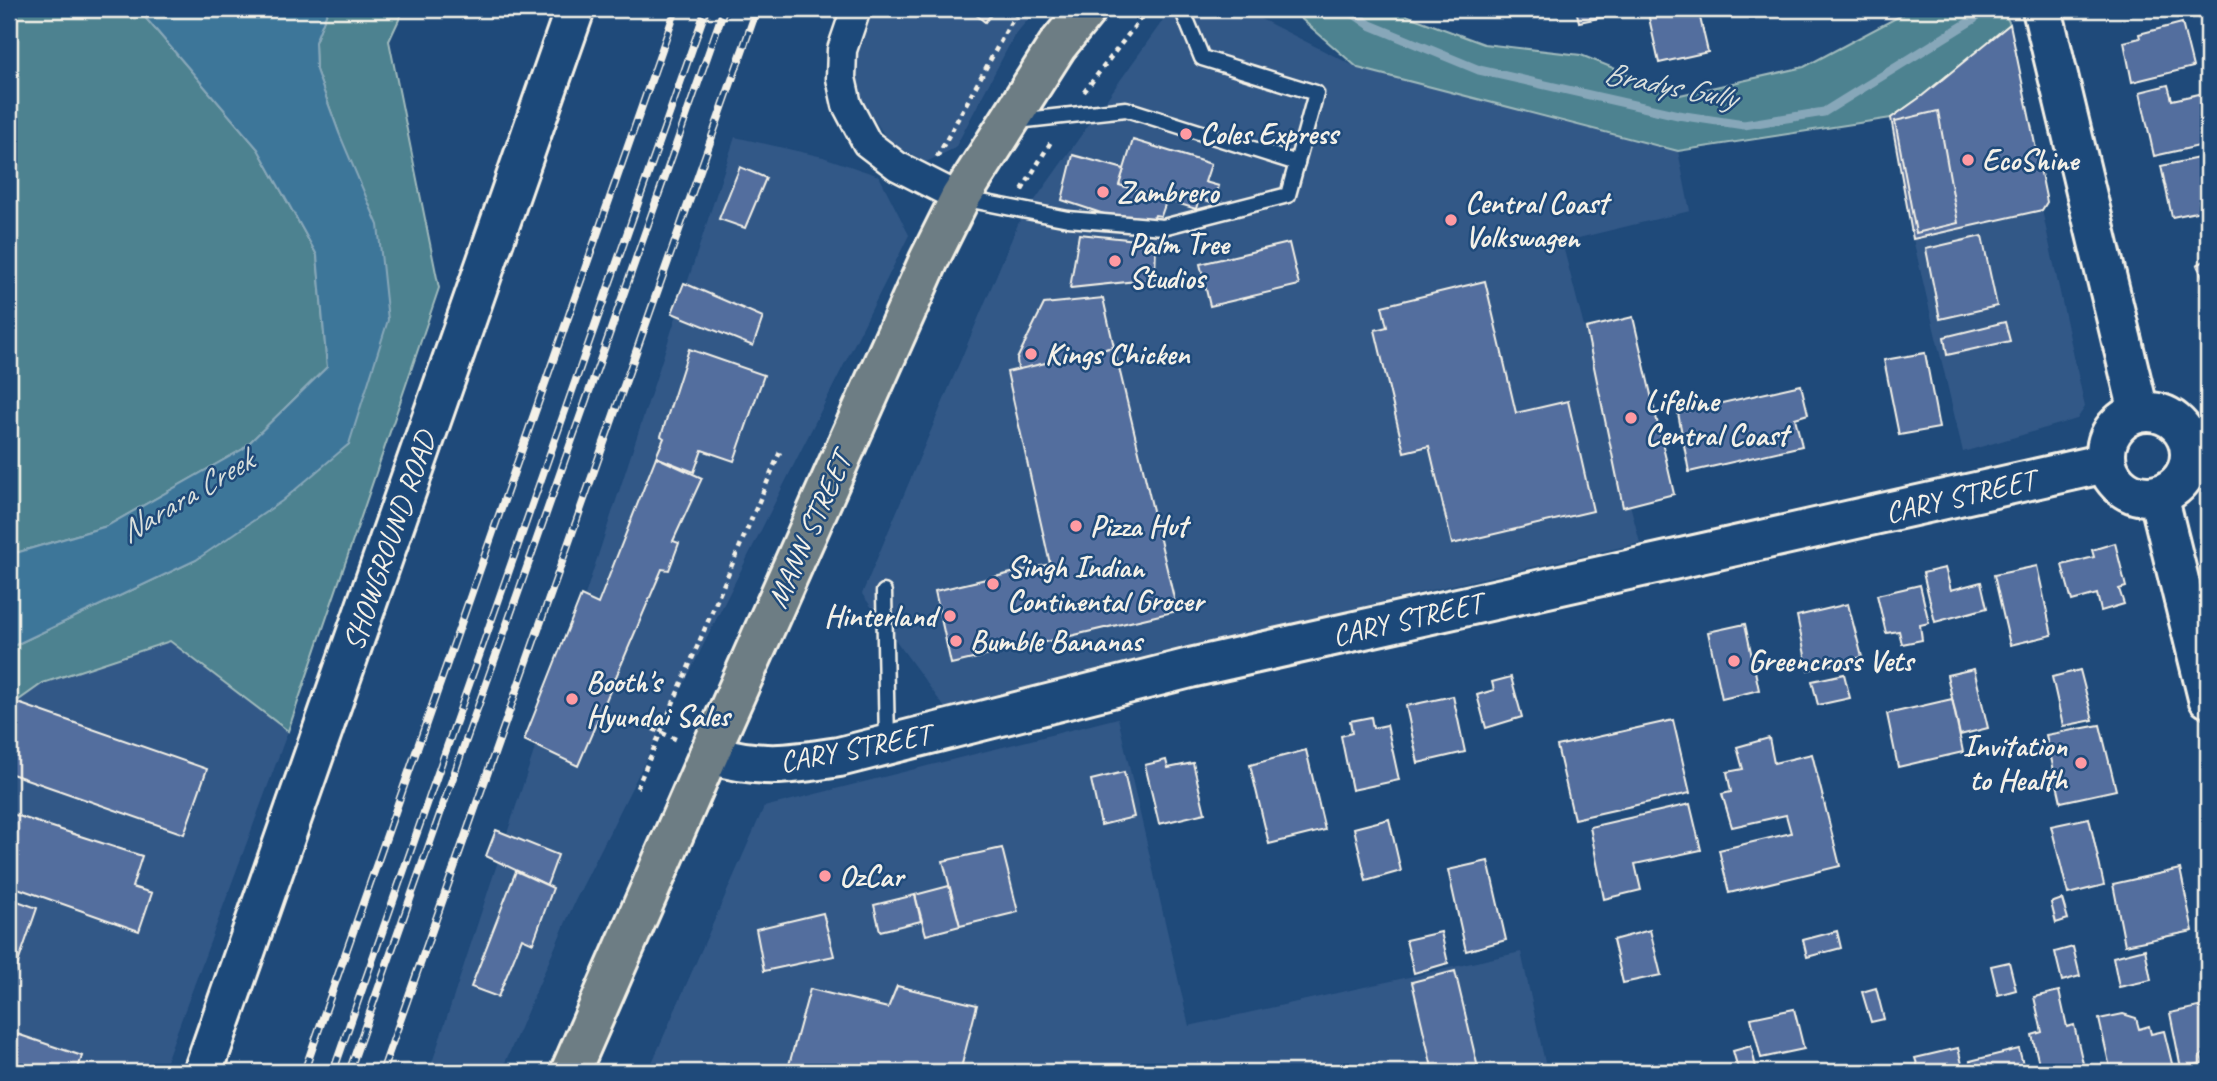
<svg xmlns="http://www.w3.org/2000/svg" width="2217" height="1081" viewBox="0 0 2217 1081" font-family="Caveat,sans-serif">
	<rect width="100%" height="100%" fill="#1f4a7a"/>
	<filter id="ink" filterUnits="userSpaceOnUse"><feTurbulence type="fractalNoise" baseFrequency=".0143" numOctaves="2"/><feDisplacementMap in="SourceGraphic" scale="14" xChannelSelector="R" yChannelSelector="G"/><feConvolveMatrix kernelMatrix="1 2 1 2 8 2 1 2 1" color-interpolation-filters="sRGB"/></filter>
	<g filter="url(#ink)">
		<g fill="#325887">
			<path d="M865,9H1037L1014,36L955,148L926,162L889,142L861,100L850,51Z"/>
			<path d="M1171,9H1241L1358,68L1678,151L1690,211L1562,242L1640,543L1435,589L945,708L862,594L1018,224Z"/>
			<path d="M735,137L823,157L879,176L909,235L575,901L501,1072H429Z"/>
			<path d="M2042,210L2085,407L2077,419L1963,452L1913,239Z"/>
			<path d="M170,641L288,731L162,1072H9V707L43,683Z"/>
			<path d="M1118,718L1189,1026L1521,952L1547,1072H648L764,807Z"/>
		</g>
		<g fill="#4d8290" stroke="#a0babc" stroke-width="2">
			<path d="M9,9H138L258,149L317,255L327,367L243,449L107,526L9,555Z"/>
			<path d="M328,9H404L389,41L439,288L288,731L170,641L43,683L9,707V648L196,560L349,444L339,133L316,70L315,42Z"/>
			<path d="M1290,9H1393L1411,17L1484,44L1581,55L1680,95L1804,67L1913,9H2002L2010,24L1922,96L1891,118L1678,151L1358,68Z"/>
		</g>
		<path fill="#3e7699" stroke="#87a7b9" stroke-width="2" d="M138,9H328L315,42L316,70L339,133L378,225L388,320L349,444L282,501L196,560L9,648V555L107,526L243,449L327,367L317,255L258,149Z"/>
		<g fill="none" stroke-linecap="round" stroke-linejoin="round">
			<path stroke="#87a7b9" stroke-width="9" d="M1347,9L1370,25L1479,70L1678,115L1744,125L1824,112L1974,19"/>
		</g>
		<g fill="#526e9e" stroke="#f4f1e8" stroke-width="2">
			<path d="M969,9H996L985,22Z"/>
			<path d="M1576,9H1633V11L1579,22Z"/>
			<path d="M1647,9H1698L1708,52L1659,63Z"/>
			<path d="M2182,23L2193,67L2132,82L2124,42L2140,38L2139,34Z"/>
			<path d="M2010,24L2047,202L2042,210L1913,239L1891,118L1922,96Z"/>
			<path d="M2168,85L2172,100L2208,92V144L2154,156L2140,92Z"/>
			<path d="M1938,111L1958,223L1916,233L1895,121Z"/>
			<path d="M1133,140L1211,164L1205,182L1219,186L1214,203L1199,198L1196,209L1119,185Z"/>
			<path d="M1073,155L1124,169L1119,185L1167,199L1161,216L1155,215L1153,220L1110,216L1062,200Z"/>
			<path d="M2208,156V199L2199,201L2201,211L2172,217L2161,166Z"/>
			<path d="M740,167L766,178L745,228L719,219Z"/>
			<path d="M1079,234L1156,242L1155,279L1070,288Z"/>
			<path d="M1982,236L1997,306L1940,319L1926,249Z"/>
			<path d="M1289,243L1299,285L1210,306L1200,264Z"/>
			<path d="M2208,259V289L2197,265Z"/>
			<path d="M1485,281L1516,413L1568,401L1593,511L1452,544L1429,446L1404,452L1375,330L1387,327L1382,306Z"/>
			<path d="M684,283L763,317L753,346L672,313Z"/>
			<path d="M1103,298L1114,347L1018,370L1017,359L1044,304Z"/>
			<path d="M1633,317L1674,494L1623,507L1586,328Z"/>
			<path d="M2005,322L2010,341L1947,355L1944,337Z"/>
			<path d="M1114,347L1177,611L951,664L935,591L1050,564L1007,372Z"/>
			<path d="M689,349L764,375L734,461L702,450L694,472L656,457L664,438L661,436Z"/>
			<path d="M1925,353L1939,428L1899,435L1884,360Z"/>
			<path d="M1801,385L1808,414L1795,418L1802,446L1689,472L1678,413Z"/>
			<path d="M656,457L702,478L673,541L679,543L669,570L662,569L578,766L524,740L581,596L598,604Z"/>
			<path d="M2115,543L2126,587L2119,589L2124,604L2101,611L2097,594L2072,601L2062,565L2094,557L2092,550Z"/>
			<path d="M2037,566L2052,635L2010,645L1994,575Z"/>
			<path d="M1945,568L1951,590L1981,582L1987,608L1935,622L1923,573Z"/>
			<path d="M1920,585L1929,623L1920,625L1922,640L1902,644L1899,631L1886,633L1877,595Z"/>
			<path d="M1848,604L1862,657L1808,670L1797,616Z"/>
			<path d="M1745,624L1759,690L1722,699L1708,632Z"/>
			<path d="M1974,669L1988,728L1960,735L1947,675Z"/>
			<path d="M2080,670L2093,720L2063,726L2052,677Z"/>
			<path d="M1844,674L1850,698L1818,705L1812,681Z"/>
			<path d="M1511,677L1522,717L1486,728L1477,695L1494,690L1492,682Z"/>
			<path d="M1453,696L1465,752L1418,763L1406,706Z"/>
			<path d="M1952,699L1963,752L1898,767L1887,714Z"/>
			<path d="M15,702L207,769L184,834L9,773V723Z"/>
			<path d="M1371,717L1373,728L1387,725L1399,780L1352,790L1341,736L1352,733L1350,721Z"/>
			<path d="M1673,720L1690,793L1574,819L1557,746Z"/>
			<path d="M2100,725L2116,790L2061,802L2046,735Z"/>
			<path d="M1769,738L1774,763L1812,754L1840,866L1729,893L1719,850L1791,833L1786,815L1732,827L1722,794L1731,792L1727,772L1743,769L1737,747Z"/>
			<path d="M1306,750L1325,830L1269,844L1250,765Z"/>
			<path d="M1166,760L1168,768L1193,763L1205,813L1159,824L1145,765Z"/>
			<path d="M1124,772L1134,817L1101,825L1091,780Z"/>
			<path d="M1690,804L1701,850L1635,864L1641,890L1604,899L1590,827Z"/>
			<path d="M9,813L142,856L132,887L152,893L139,931L9,885Z"/>
			<path d="M2089,818L2104,885L2068,894L2051,826Z"/>
			<path d="M1389,819L1401,871L1366,881L1354,828Z"/>
			<path d="M496,830L558,855L547,885L486,856Z"/>
			<path d="M1002,848L1018,912L960,926L943,861Z"/>
			<path d="M1488,861L1506,940L1466,951L1448,870Z"/>
			<path d="M2180,869L2193,931L2125,945L2113,884Z"/>
			<path d="M516,871L553,888L533,943L522,938L498,997L471,987Z"/>
			<path d="M949,886L960,926L926,935L915,895Z"/>
			<path d="M915,895L921,921L880,931L874,905Z"/>
			<path d="M9,898L37,908L9,989Z"/>
			<path d="M2062,899L2068,919L2056,923L2051,903Z"/>
			<path d="M823,913L834,956L764,971L756,929Z"/>
			<path d="M1650,930L1661,975L1623,983L1613,940Z"/>
			<path d="M1837,931L1841,948L1807,957L1803,940Z"/>
			<path d="M1441,932L1448,963L1414,973L1406,940Z"/>
			<path d="M2073,947L2080,976L2062,981L2055,952Z"/>
			<path d="M2145,949L2151,980L2119,987L2113,957Z"/>
			<path d="M2009,962L2016,990L1998,995L1991,966Z"/>
			<path d="M1455,971L1479,1072H1433L1412,982Z"/>
			<path d="M897,986L977,1005L960,1072H787L810,989L888,1008Z"/>
			<path d="M1876,988L1884,1019L1871,1022L1862,992Z"/>
			<path d="M2059,991L2067,1027L2074,1025L2085,1072H2041L2032,1035L2042,1032L2034,997Z"/>
			<path d="M2208,1005V1053L2201,1055L2203,1063L2181,1068L2170,1013Z"/>
			<path d="M1794,1009L1804,1049L1761,1058L1751,1018Z"/>
			<path d="M2123,1014L2136,1018L2139,1029L2149,1026L2151,1034L2164,1031L2174,1072H2111L2099,1019Z"/>
			<path d="M17,1034L82,1056L77,1072H9V1058Z"/>
			<path d="M1751,1046L1757,1072H1739L1733,1051Z"/>
			<path d="M1958,1048L1964,1072H1901L1918,1067L1915,1058Z"/>
			<path d="M2019,1049L2025,1072H1973L1970,1061Z"/>
		</g>
		<g fill="none" stroke-linecap="round" stroke-linejoin="round">
			<defs>
				<g id="lane">
					<path d="M1017,121L1126,109L1297,163"/>
					<path d="M961,198L1068,219L1163,227L1288,195L1316,93L1202,58L1182,9"/>
					<path d="M884,592L887,743"/>
				</g>
				<path id="street" d="M856,9L842,50L841,78L847,105L867,143L897,166L960,198"/>
				<g id="secondary">
					<path d="M2042,9L2139,412"/>
					<circle cx="2148" cy="454" r="42"/>
					<path d="M2158,495L2208,698"/>
					<path d="M709,754C760,769 787,765 839,757L1190,668L2106,463"/>
					<path d="M203,1072L575,9"/>
				</g>
				<path id="primary" d="M570,1072L709,754L929,260L960,198L1057,46L1087,9"/>
			</defs>
			<use href="#lane" stroke="#f4f1e8" stroke-width="19"/>
			<use href="#street" stroke="#f4f1e8" stroke-width="33"/>
			<use href="#secondary" stroke="#f4f1e8" stroke-width="44"/>
			<use href="#primary" stroke="#f4f1e8" stroke-width="44"/>
			<g stroke="#f4f1e8" stroke-width="4.5" stroke-dasharray="5 5" stroke-linecap="butt">
				<path d="M1084,92L1148,9"/>
				<path d="M937,157L1010,24L1022,9"/>
				<path d="M1022,190L1052,140"/>
				<path d="M653,729L678,740"/>
				<path d="M637,788L780,452"/>
			</g>
			<use href="#lane" stroke="#1f4a7a" stroke-width="14"/>
			<use href="#street" stroke="#1f4a7a" stroke-width="28"/>
			<use href="#secondary" stroke="#1f4a7a" stroke-width="38"/>
			<use href="#primary" stroke="#6d7d84" stroke-width="38"/>
			<defs>
				<g id="rail">
					<path d="M304,1072L676,9"/>
					<path d="M333,1072L706,9"/>
					<path d="M349,1072L724,9"/>
					<path d="M382,1072L757,9"/>
				</g>
			</defs>
			<use href="#rail" stroke="#f4f1e8" stroke-width="8"/>
			<use href="#rail" stroke="#1f4a7a" stroke-width="5" stroke-dasharray="16" stroke-linecap="butt"/>
		</g>
	</g>
	<g fill="#ff9aa2" stroke="#1f4a7a" stroke-width="2.5">
		<circle cx="1186" cy="134" r="7"/>
		<circle cx="1968" cy="160" r="7"/>
		<circle cx="1103" cy="192" r="7"/>
		<circle cx="1451" cy="220" r="7"/>
		<circle cx="1115" cy="261" r="7"/>
		<circle cx="1031" cy="354" r="7"/>
		<circle cx="1631" cy="418" r="7"/>
		<circle cx="1076" cy="526" r="7"/>
		<circle cx="993" cy="584" r="7"/>
		<circle cx="950" cy="616" r="7"/>
		<circle cx="956" cy="641" r="7"/>
		<circle cx="1734" cy="661" r="7"/>
		<circle cx="572" cy="699" r="7"/>
		<circle cx="2081" cy="763" r="7"/>
		<circle cx="825" cy="876" r="7"/>
	</g>
	<g text-anchor="middle" dominant-baseline="central" stroke-width="5" stroke-linejoin="round" paint-order="stroke">
		<g font-size="30" font-weight="bold" fill="#f4f1e8" stroke="#1f4a7a" text-anchor="start">
			<text x="1200" y="134">Coles Express</text>
			<text x="1982" y="160">EcoShine</text>
			<text x="1117" y="192">Zambrero</text>
			<text x="1465" y="203">Central Coast<tspan x="1465" dy="34">Volkswagen</tspan></text>
			<text x="1129" y="244">Palm Tree<tspan x="1129" dy="34">Studios</tspan></text>
			<text x="1045" y="354">Kings Chicken</text>
			<text x="1645" y="401">Lifeline<tspan x="1645" dy="34">Central Coast</tspan></text>
			<text x="1090" y="526">Pizza Hut</text>
			<text x="1007" y="567">Singh Indian<tspan x="1007" dy="34">Continental Grocer</tspan></text>
			<text x="936" y="616" text-anchor="end">Hinterland</text>
			<text x="970" y="641">Bumble Bananas</text>
			<text x="1748" y="661">Greencross Vets</text>
			<text x="586" y="682">Booth's<tspan x="586" dy="34">Hyundai Sales</tspan></text>
			<text x="2067" y="746" text-anchor="end">Invitation<tspan x="2067" dy="34">to Health</tspan></text>
			<text x="839" y="876">OzCar</text>
		</g>
		<g font-size="30" fill="#f4f1e8" stroke="#1f4a7a">
			<text transform="translate(1960 496) rotate(-13)">CARY STREET</text>
			<text transform="translate(809 530) rotate(-66)">MANN STREET</text>
			<text transform="translate(389 541) rotate(-71)">SHOWGROUND ROAD</text>
			<text transform="translate(1407 619) rotate(-13)">CARY STREET</text>
			<text transform="translate(855 748) rotate(-11)">CARY STREET</text>
		</g>
		<g font-size="32" font-style="italic" fill="#d9dfdc" stroke="#1f4a7a">
			<text transform="translate(1670 85) rotate(11)">Bradys Gully</text>
			<text transform="translate(186 496) rotate(-31)">Narara Creek</text>
		</g>
	</g>
	<rect width="2217" height="1081" fill="none" stroke="#1f4a7a" stroke-width="35"/>
	<rect x="18" y="18" width="2182" height="1046" fill="none" stroke="#f4f1e8" stroke-width="2.5" filter="url(#ink)"/>
</svg>
